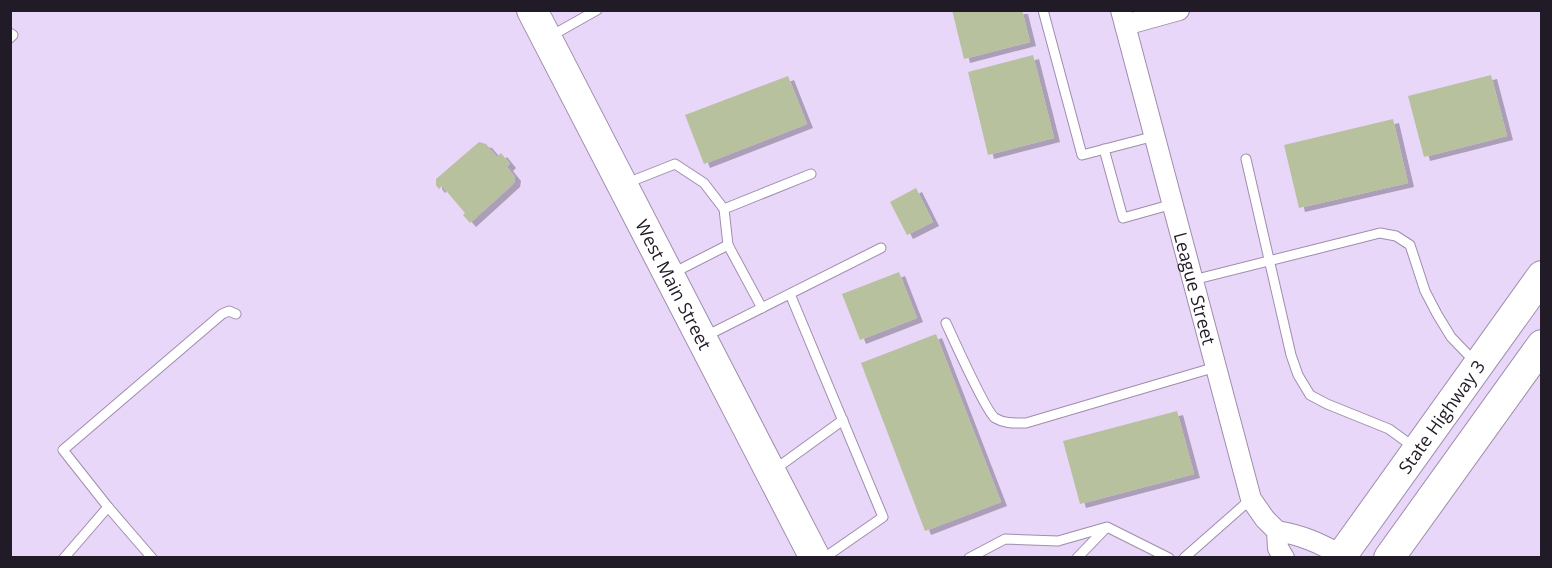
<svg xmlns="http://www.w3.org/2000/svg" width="1552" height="568" viewBox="0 0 1552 568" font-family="'Open Sans',sans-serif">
	<defs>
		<filter id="shadow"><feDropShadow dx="6" dy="4" stdDeviation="0" flood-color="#0004"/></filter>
	</defs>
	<rect width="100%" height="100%" fill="#e9d7f9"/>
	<g fill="#b7c19e" filter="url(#shadow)">
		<path d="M952,10H1022L1030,42L964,59Z"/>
		<path d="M1033,55L1054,138L988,155L968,72Z"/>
		<path d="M1491,75L1507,136L1424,157L1408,96Z"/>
		<path d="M788,76L807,124L704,164L685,115Z"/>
		<path d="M1393,119L1408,183L1299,208L1284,145Z"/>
		<path d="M479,142L486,144L497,157L501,153L510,164L507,167L515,177L514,183L470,223L463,215L465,213L442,186L439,189L436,185V179Z"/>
		<path d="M916,188L933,222L907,235L890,202Z"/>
		<path d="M899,272L917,318L860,340L842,294Z"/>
		<path d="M936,334L1001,502L925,531L861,363Z"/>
		<path d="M1177,411L1194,474L1080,504L1063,441Z"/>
	</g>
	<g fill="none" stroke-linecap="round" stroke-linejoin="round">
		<defs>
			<g id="lane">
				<path d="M1043,10L1082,155L1155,136"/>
				<path d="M10,33L13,35L10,38"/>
				<path d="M549,37L597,10"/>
				<path d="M1104,149L1123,218L1173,204"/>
				<path d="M1246,159L1291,355L1298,375L1310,395L1327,404L1389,429L1415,448"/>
				<path d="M627,183L675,164L704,183L724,209L728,245L673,273"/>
				<path d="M724,209L811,174"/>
				<path d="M728,245L762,308"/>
				<path d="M1193,280L1380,233L1396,236L1410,245L1425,291L1437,314L1451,337L1476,363"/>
				<path d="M790,294L883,517L824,558"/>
				<path d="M946,323C953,338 986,412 995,418C1005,424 1015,423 1026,423L1216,367"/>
				<path d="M704,337L881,248"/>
				<path d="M774,470L843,420"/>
				<path d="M108,507L152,558"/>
				<path d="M64,558L108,507L63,450L222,314L229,311L236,314"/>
				<path d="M969,558L1005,539L1058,541L1107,527L1169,558"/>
				<path d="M1077,558L1105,529"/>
				<path d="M1184,558L1251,499"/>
			</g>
			<g id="street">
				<path id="s1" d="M1121,10L1251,499L1265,519L1277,531L1278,548L1284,558"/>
				<path d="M1125,25L1179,10"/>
				<path d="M1277,531C1302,535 1319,543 1341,555"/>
			</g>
			<g id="primary">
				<path id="s2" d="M532,10L815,558"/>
				<path id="s3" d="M1340,558L1542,276"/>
				<path d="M1389,558L1542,345"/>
			</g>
		</defs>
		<use href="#lane" stroke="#9e8dad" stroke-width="11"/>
		<use href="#street" stroke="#9e8dad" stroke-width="22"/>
		<use href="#primary" stroke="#9e8dad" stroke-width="32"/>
		<use href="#lane" stroke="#fff" stroke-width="9"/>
		<use href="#street" stroke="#fff" stroke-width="20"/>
		<use href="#primary" stroke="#fff" stroke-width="30"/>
	</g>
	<g text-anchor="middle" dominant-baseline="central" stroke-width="6" stroke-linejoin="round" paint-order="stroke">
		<g font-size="18" fill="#211a27" stroke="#e9d7f9">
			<text stroke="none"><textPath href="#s2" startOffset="309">West Main Street</textPath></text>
			<text stroke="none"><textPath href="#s1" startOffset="288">League Street</textPath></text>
			<text stroke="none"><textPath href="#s3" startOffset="174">State Highway 3</textPath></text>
		</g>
	</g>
	<rect width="1552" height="568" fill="none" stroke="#211a27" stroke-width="24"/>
</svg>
